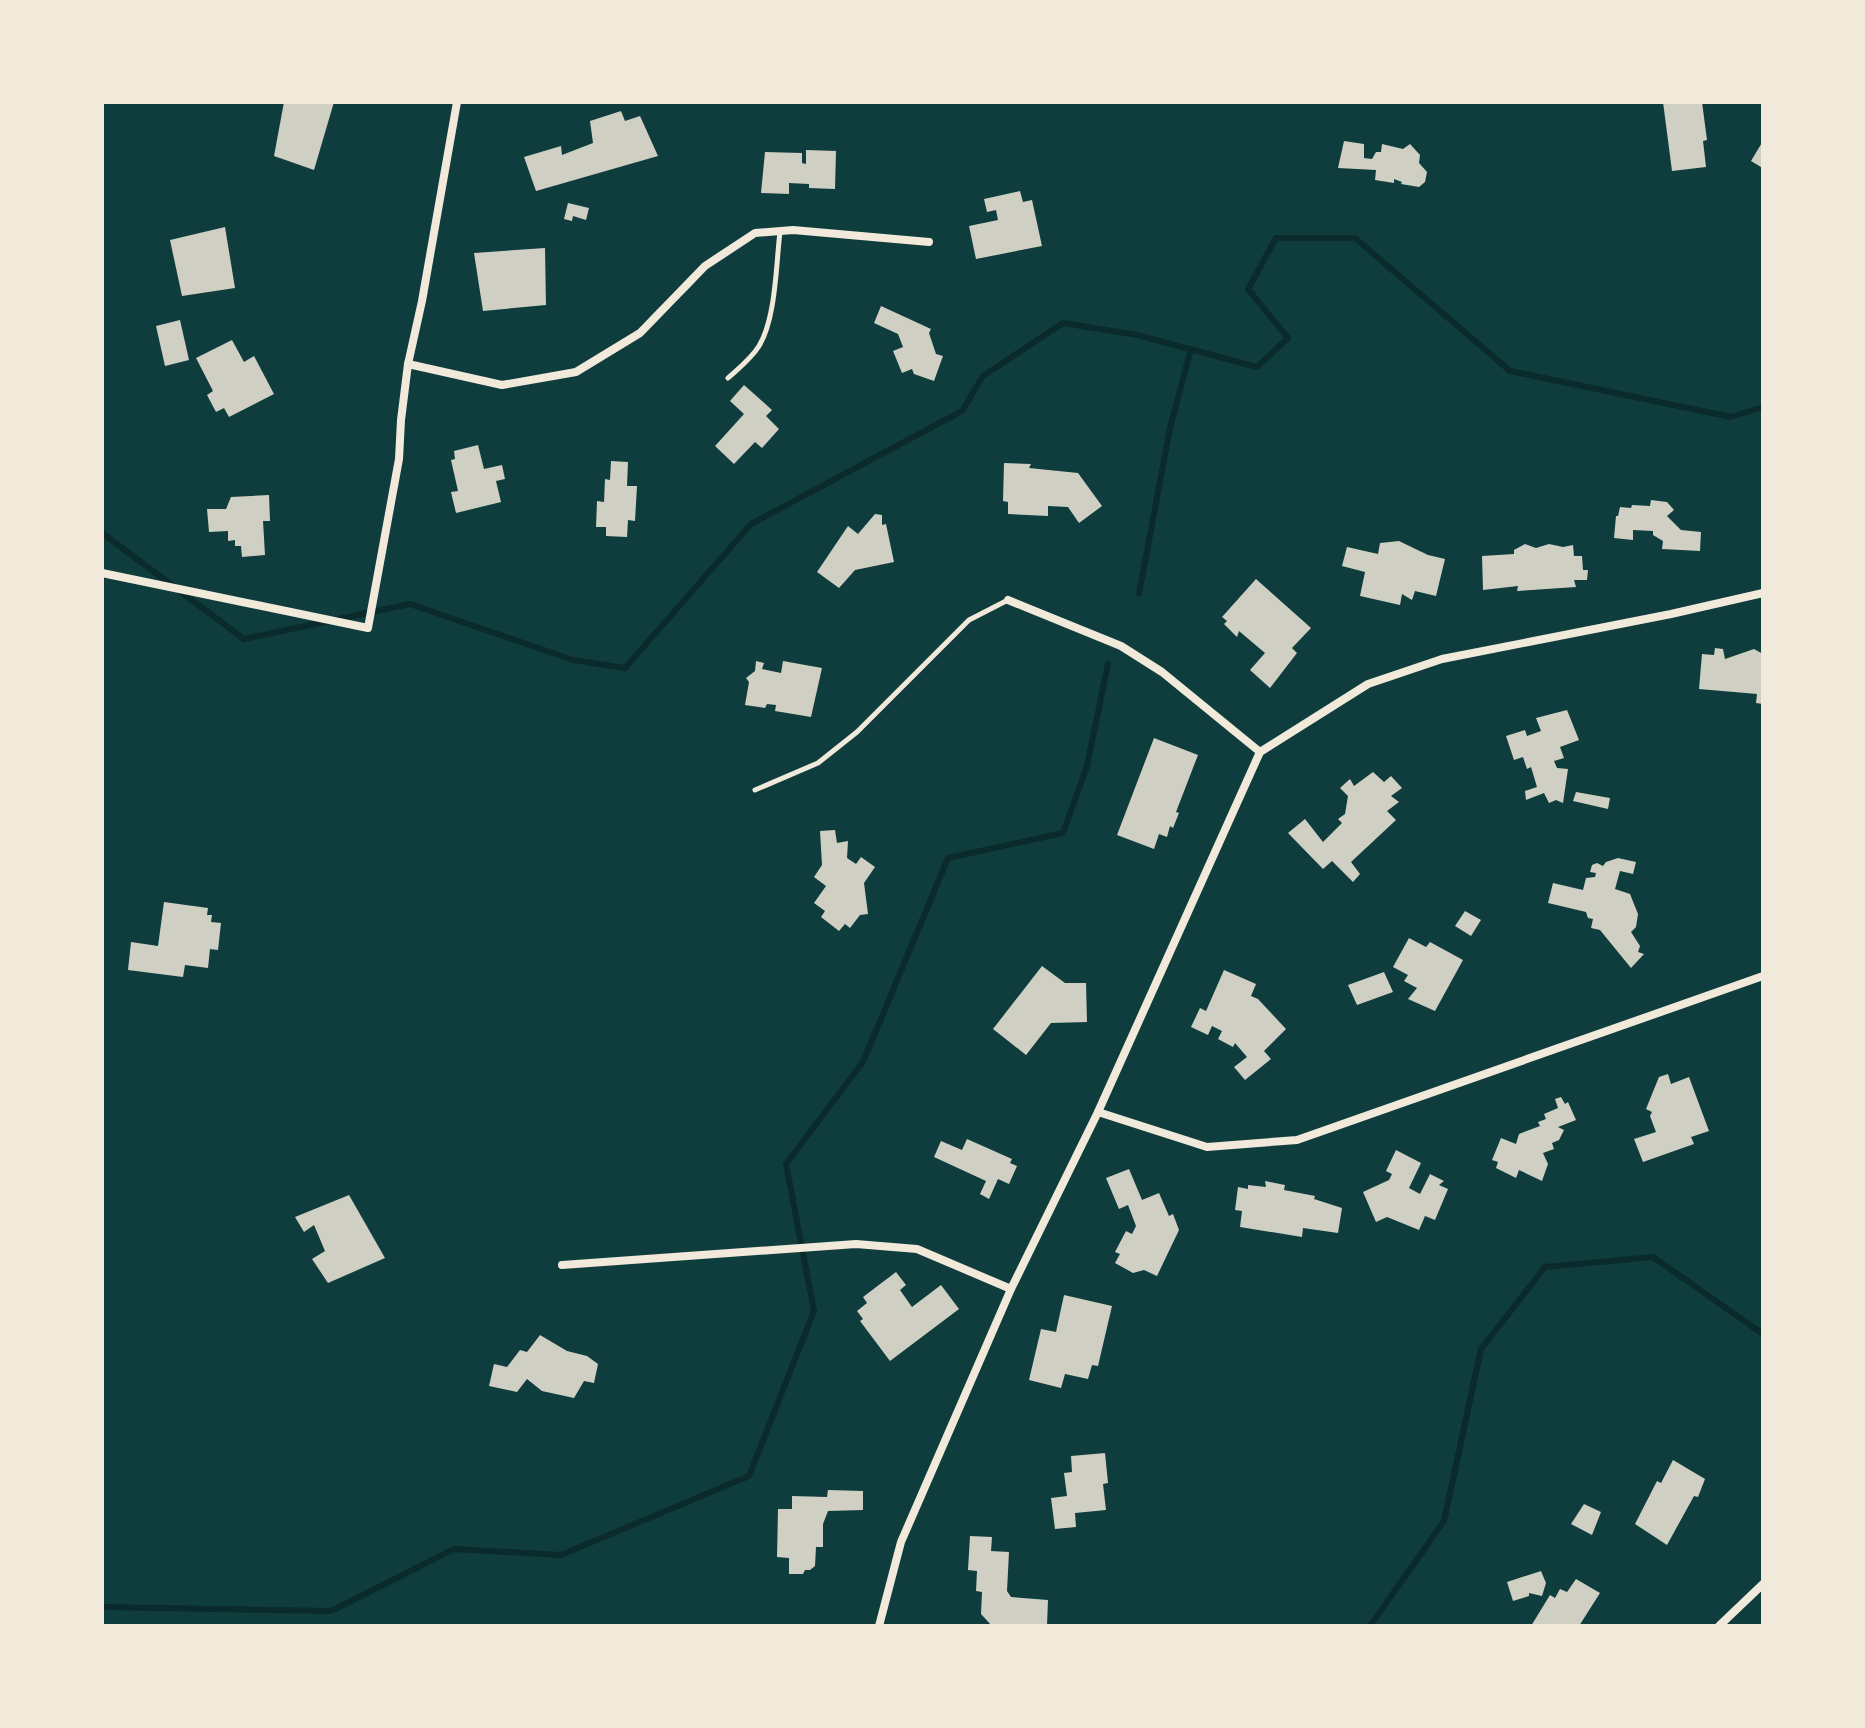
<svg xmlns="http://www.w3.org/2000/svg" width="1865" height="1728" viewBox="0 0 1865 1728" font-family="Ubuntu,sans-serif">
	<rect width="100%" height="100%" fill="#0f3d3e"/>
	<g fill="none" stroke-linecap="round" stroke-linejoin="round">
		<g stroke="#0a2a2b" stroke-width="6">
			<path d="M102,533L244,639L410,604L573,660L625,668L751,524L962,411L983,376L1063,323L1137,335L1257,367L1288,338L1248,289L1276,238H1355L1510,371L1731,417L1763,407"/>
			<path d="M1139,594L1170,428L1191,349"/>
			<path d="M102,1607L331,1611L454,1549L561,1555L749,1476L814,1311L786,1164L863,1062L948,858L1063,833L1087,766L1108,664"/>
			<path d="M1370,1626L1444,1521L1481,1349L1545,1267L1653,1257L1763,1334"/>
		</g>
	</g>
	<g fill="#cfcfc3">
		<path d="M284,102H334L314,170L274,156Z"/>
		<path d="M1663,102H1702L1707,140L1703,141L1706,167L1672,171Z"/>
		<path d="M621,111L625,121L640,116L658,156L536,191L524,157L561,146L562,155L593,143L590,121Z"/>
		<path d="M1344,141L1364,144V158L1372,159L1376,152H1381L1382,144L1403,149L1410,144L1420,155L1419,163L1427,172L1425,182L1419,187L1401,184L1402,182L1394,179V183L1375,180L1376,170L1338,168Z"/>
		<path d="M1763,141V164L1761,167L1751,161Z"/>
		<path d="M806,150L836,151L835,189L809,188V184L789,183V194L761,193L765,152L802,153V163L806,164Z"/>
		<path d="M1020,191L1023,202L1032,200L1042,246L976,259L969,226L998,220L996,210L987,212L984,199Z"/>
		<path d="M568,203L589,208L586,220L573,216L572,221L564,219Z"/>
		<path d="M225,227L235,288L182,296L170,240Z"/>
		<path d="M545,248L546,305L483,311L474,253Z"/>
		<path d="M881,306L931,329L929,333L936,354L943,356L934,381L914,374L912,369L902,373L893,351L903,347L898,334L874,323Z"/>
		<path d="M180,320L189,360L165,366L156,326Z"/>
		<path d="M232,340L244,362L254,356L274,394L229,417L224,408L216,412L207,395L213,391L196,358Z"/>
		<path d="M744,385L772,410L766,416L779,429L762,448L755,442L734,464L715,446L744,414L730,401Z"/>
		<path d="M478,445L484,469L502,465L505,479L496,481L501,502L456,513L451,492L458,491L451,460L455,459L454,451Z"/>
		<path d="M611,461L628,462L627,486H637L635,521L628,520L627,537L606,536V527H596L597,501L604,502L605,479L610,480Z"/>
		<path d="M1004,463L1031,464L1029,468L1078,473L1102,506L1079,523L1068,507L1048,506V516L1008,514V502L1003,501Z"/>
		<path d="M269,495L270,521H263L265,555L242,557L241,546H235V540L228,541V531L209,532L207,509H226L231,497Z"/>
		<path d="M1651,500L1667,502L1674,510L1667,516L1681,530L1701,532L1700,551L1662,549L1663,541L1653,535V531L1633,530V540L1614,538L1616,516H1618L1620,507L1631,508L1632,505L1650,506Z"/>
		<path d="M875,514L882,515V525L886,524L894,562L855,570L839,588L817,572L848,526L858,534Z"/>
		<path d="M1399,541L1428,555L1445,559L1436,596L1415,591L1412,600L1402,594L1400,605L1360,596L1365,572L1342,566L1347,547L1378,554L1380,543Z"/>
		<path d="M1525,544L1536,548L1549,544L1563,547L1573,545L1574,556H1582L1583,570H1588L1587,580H1574L1576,587L1517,591L1518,586L1483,590L1482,556L1514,554V550Z"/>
		<path d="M1256,579L1311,628L1292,648L1297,653L1270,688L1250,670L1265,653L1239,631L1237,637L1224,624L1227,621L1222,617Z"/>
		<path d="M1715,648L1723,649L1725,659L1754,649L1763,654V704L1756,703L1757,694L1699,689L1702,654L1714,655Z"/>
		<path d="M756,661L764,663L762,669L781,673L783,661L822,668L811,717L775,711L776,705L767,704L765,708L745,705L749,682L746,678L755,671Z"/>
		<path d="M1567,710L1579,740L1560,747L1564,758L1554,761L1557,768L1568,769L1563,803L1556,800L1549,803L1544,793L1526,800L1525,791L1537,787L1531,767L1527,769L1523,757L1514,760L1506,736L1525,730L1527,736L1541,731L1536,718Z"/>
		<path d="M1154,738L1198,755L1176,812L1179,813L1173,828L1170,826L1167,837L1159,834L1154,849L1117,835Z"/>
		<path d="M1373,772L1384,782L1391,776L1402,788L1391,796L1399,802L1387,811L1396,820L1351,862L1360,874L1353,882L1332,861L1323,869L1288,833L1305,819L1323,842L1342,823L1338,819L1345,814L1348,796L1340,788L1350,779L1354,786Z"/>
		<path d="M1576,792L1610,798L1608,809L1573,801Z"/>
		<path d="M835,830L837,843L848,841L847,858L856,864L861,857L875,867L864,883L868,914L860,915L850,928L845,924L839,931L821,917L825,911L814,903L826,886L814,877L822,865L820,831Z"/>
		<path d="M1618,858L1636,862L1633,874L1620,871L1615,889L1630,894L1638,914L1636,927L1631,932L1640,946L1638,952L1644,954L1631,968L1600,930L1591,928L1593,919L1588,918L1586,912L1548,903L1553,883L1583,890L1586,878L1595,877L1596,873L1590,872L1592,865L1597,863L1603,866L1606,862Z"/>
		<path d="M164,902L208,908L207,915H212L211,922L221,923L218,950L210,949L208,968L185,965L183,977L128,970L131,942L158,946Z"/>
		<path d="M1465,911L1481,920L1471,936L1455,926Z"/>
		<path d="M1409,938L1426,947L1430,942L1463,960L1435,1011L1408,999L1417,988L1404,981L1408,975L1393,967Z"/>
		<path d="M1042,966L1065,983H1086L1087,1022L1051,1023L1026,1055L993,1029Z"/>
		<path d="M1224,970L1256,984L1251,996L1258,999L1286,1029L1264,1051L1271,1059L1245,1080L1234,1067L1247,1057L1235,1043L1233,1047L1218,1039L1222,1031L1212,1026L1208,1035L1191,1027L1200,1008L1206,1011Z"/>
		<path d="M1384,972L1393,992L1357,1005L1348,985Z"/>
		<path d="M1668,1074L1671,1084L1689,1077L1709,1131L1691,1137L1694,1144L1643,1162L1634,1139L1656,1132L1650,1116L1652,1112L1646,1109L1659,1077Z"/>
		<path d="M1561,1097L1565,1104L1568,1102L1576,1120L1558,1127L1564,1130L1559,1140L1552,1143L1554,1149L1543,1153L1548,1164L1542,1181L1519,1170L1516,1178L1496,1168L1498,1162L1492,1160L1501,1138L1516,1144L1519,1134L1540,1126L1538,1122L1546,1119L1544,1114L1558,1108L1555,1099Z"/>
		<path d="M967,1139L1012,1159L1010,1163L1017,1166L1009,1184L998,1179L989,1199L980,1194L986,1181L934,1157L941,1141L962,1150Z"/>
		<path d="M1396,1150L1421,1163L1409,1188L1420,1194L1430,1174L1444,1181L1439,1185L1448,1189L1435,1220L1425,1216L1419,1230L1387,1217L1376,1222L1363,1192L1389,1180L1392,1174L1386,1171Z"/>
		<path d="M1129,1169L1142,1200L1159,1193L1169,1216L1173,1214L1179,1230L1157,1276L1144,1270L1133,1273L1115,1263L1120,1254L1115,1252L1126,1231L1132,1234L1136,1226L1128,1205L1119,1209L1106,1178Z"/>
		<path d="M1265,1181L1285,1185L1284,1190L1315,1196L1314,1199L1342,1208L1338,1233L1303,1228L1302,1237L1240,1227L1242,1211L1235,1210L1238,1187L1248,1189V1185L1266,1187Z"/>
		<path d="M349,1195L385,1258L328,1283L312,1259L325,1251L314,1225L304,1232L295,1217Z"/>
		<path d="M896,1272L906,1285L900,1290L912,1307L941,1285L959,1309L890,1361L860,1321L863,1319L857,1311L867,1303L863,1297Z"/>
		<path d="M1064,1295L1112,1306L1098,1366L1092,1365L1088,1379L1065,1374L1061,1388L1029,1380L1041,1329L1056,1332Z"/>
		<path d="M540,1335L567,1351L587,1356L598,1364L594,1383L584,1381L574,1398L542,1391L527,1379L517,1392L489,1386L494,1364L507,1367L520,1350L527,1352Z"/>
		<path d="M1105,1453L1108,1483L1103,1484L1106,1510L1075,1513L1076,1527L1055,1529L1051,1498L1067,1496L1064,1473L1072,1472L1071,1456Z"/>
		<path d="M1673,1460L1705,1479L1698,1497L1694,1496L1667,1545L1635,1524L1657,1481L1661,1483Z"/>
		<path d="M828,1490L863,1491V1510L828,1511L823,1524V1547H816L815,1566L810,1570H805L803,1574H789V1558L777,1557L778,1509H792V1496L827,1497Z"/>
		<path d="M1584,1504L1601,1512L1592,1535L1571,1524Z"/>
		<path d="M970,1536L992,1537L991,1551L1009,1552L1007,1591L1011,1597L1048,1600L1047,1626H992L981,1614L982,1592L976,1591L977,1571L968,1570Z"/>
		<path d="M1541,1571L1546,1583L1542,1596L1529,1593V1596L1513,1601L1507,1582Z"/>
		<path d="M1576,1579L1600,1593L1579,1626H1531L1550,1595L1555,1598L1560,1589L1567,1592Z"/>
	</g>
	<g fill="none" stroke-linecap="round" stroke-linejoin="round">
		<g stroke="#f1e9da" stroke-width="5">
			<path d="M728,378C739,368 751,359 759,346C776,318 776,264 780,232"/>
			<path d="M755,790L818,763L857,732L969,620L1008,600"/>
		</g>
		<g stroke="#f1e9da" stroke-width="8">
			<path d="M408,364L502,385L576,372L640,333L705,266L755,233L793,230L929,242"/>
			<path d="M102,573L368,628L399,459L401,420L408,364L422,301L457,102"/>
			<path d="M1008,600L1121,646L1162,672L1260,752"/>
			<path d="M1098,1112L1207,1147L1297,1140L1763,976"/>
			<path d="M562,1265L856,1244L917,1249L1011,1289"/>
			<path d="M879,1626L901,1542L1011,1289L1098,1112L1260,752L1368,684L1442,659L1671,614L1763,593"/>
			<path d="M1719,1626L1763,1584"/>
		</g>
	</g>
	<rect width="1865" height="1728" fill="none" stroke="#f1e9da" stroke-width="208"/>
</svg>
